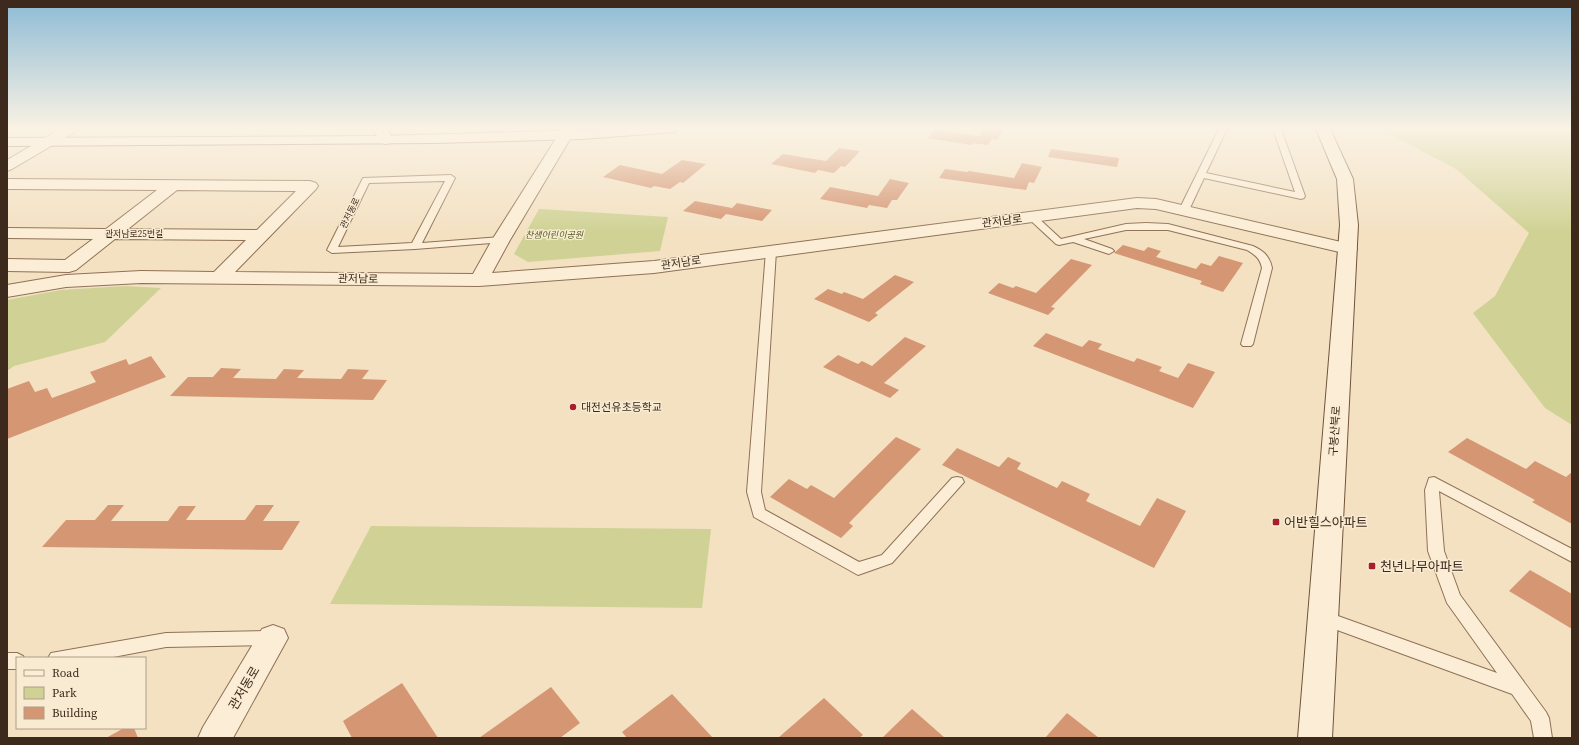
<svg xmlns="http://www.w3.org/2000/svg" width="1579" height="745" viewBox="0 0 1579 745" font-family="'Source Serif 4','Noto Sans KR',serif">
	<rect width="100%" height="100%" fill="#f3e1c2"/>
	<g fill="#cfd294">
		<path d="M1380,129H1572V425L1545,408L1473,313L1495,296L1529,233L1456,169Z"/>
		<path d="M539,209H540L668,217L660,251L528,262L514,254Z"/>
		<path d="M125,286L161,288L105,342L14,366L7,371V300L61,290Z"/>
		<path d="M371,526L711,529L702,608L330,604Z"/>
	</g>
	<g fill="#d59673">
		<path d="M935,129L979,136L983,129H1003L997,140L992,139L988,145L972,143L971,145L928,138Z"/>
		<path d="M839,148L860,151L845,167L841,166L834,173L818,170L815,173L771,164L783,154L826,161Z"/>
		<path d="M1051,149L1119,158L1117,167L1048,157Z"/>
		<path d="M682,160L706,164L683,183L680,182L670,189L654,186L651,188L603,177L620,165L662,174Z"/>
		<path d="M1022,163L1042,167L1034,183L1029,182L1026,190L939,178L945,169L967,172L969,171L1014,178Z"/>
		<path d="M890,179L909,183L897,200H892L887,208L869,205L867,208L820,199L830,187L878,196Z"/>
		<path d="M695,201L732,208L737,203L772,210L762,221L726,214L721,219L683,211Z"/>
		<path d="M1123,245L1144,251L1148,247L1161,251L1156,257L1196,269L1201,263L1211,266L1219,256L1243,263L1223,292L1200,284L1202,281L1114,253Z"/>
		<path d="M1071,259L1092,265L1051,307L1055,308L1048,315L988,293L999,283L1013,288L1016,286L1036,293Z"/>
		<path d="M895,275L914,282L875,313L878,315L869,322L814,299L828,289L842,294L844,292L863,299Z"/>
		<path d="M1046,333L1082,347L1089,340L1102,344L1098,349L1134,362L1137,358L1162,367L1159,371L1178,378L1188,363L1215,372L1193,408L1033,346Z"/>
		<path d="M905,337L926,346L884,383L899,390L890,398L823,367L838,355L858,364L862,361L872,366Z"/>
		<path d="M151,356L166,377L7,439V389L29,381L35,392L47,388L52,398L96,382L90,372L126,359L129,365Z"/>
		<path d="M221,368L241,369L233,378L276,379L284,369L304,370L297,378L341,379L348,369L369,370L362,379L387,380L373,400L170,396L188,377H213Z"/>
		<path d="M896,437L921,449L849,523L853,526L841,538L770,497L789,479L807,489L811,485L834,498Z"/>
		<path d="M1467,438L1526,469L1535,461L1566,477L1572,472V524L1532,502L1535,500L1448,452Z"/>
		<path d="M957,448L999,467L1008,457L1021,463L1017,469L1057,488L1062,481L1090,494L1086,501L1140,526L1157,498L1186,511L1154,568L942,465Z"/>
		<path d="M108,505H124L111,521H168L179,506H196L186,520H245L256,505H274L263,521H300L282,550L42,547L66,520H95Z"/>
		<path d="M1530,570L1572,594V629L1509,591Z"/>
		<path d="M402,683L438,738H352L343,721Z"/>
		<path d="M551,687L580,723L560,738H479Z"/>
		<path d="M672,694L713,738H627L622,732Z"/>
		<path d="M824,698L863,735L859,738H778Z"/>
		<path d="M912,709L945,738H882Z"/>
		<path d="M1067,713L1099,738H1045Z"/>
		<path d="M124,728H134L138,738H106Z"/>
	</g>
	<g fill="none" stroke-linecap="round" stroke-linejoin="round">
		<defs>
			<g id="lane">
				<path d="M1219,129H1227L1206,173L1295,192L1273,129H1281L1305,196L1304,198L1301,199L1204,178L1189,210L1187,212H1181L1179,210Z"/>
				<path d="M451,175L455,178L422,243L501,237L504,238L506,240L504,242L415,249L332,253L327,250L363,178ZM445,181L412,243L338,247L369,183Z"/>
				<path d="M1032,214L1035,215L1061,239L1126,224L1146,223L1168,224L1253,246C1264,251 1270,257 1272,268L1253,344L1251,346H1243L1241,344L1262,268C1260,258 1255,255 1247,250L1168,230H1126L1084,239L1112,249L1114,251L1109,254L1073,242L1059,245L1056,244L1029,219L1027,217L1029,215Z"/>
				<path d="M771,248L776,251L761,492L765,510L859,562L882,555L952,478L957,477L962,478L964,482L892,563L858,575L754,517L747,492L766,251Z"/>
				<path d="M1434,477L1572,549V562L1439,491L1444,551L1460,595L1546,712L1549,718L1552,738H1534L1531,721L1512,694L1318,623L1316,618L1318,613L1324,611L1497,673L1447,603L1428,551L1425,490L1429,478Z"/>
				<path d="M272,631L278,633L280,638L278,643L272,645L166,647L108,658H48L51,653L166,633Z"/>
				<path d="M7,653H17L23,656L24,658H17V669H7Z"/>
			</g>
			<g id="street">
				<path d="M60,129H77L75,132L12,169L7,171V160Z"/>
				<path d="M373,129H387L393,140L391,143L386,144L381,143Z"/>
				<path d="M562,129H576L510,240L492,273L654,261L1137,198L1156,199L1354,245L1357,249L1354,253L1348,254L1156,209L1137,208L654,273L479,286L141,283L66,287L7,297V285L66,275L141,271L214,272L246,240L115,239L76,270L69,272L7,271V259L65,260L93,239L7,238V228L106,229L157,190L7,189V179L310,181L316,183L318,186L316,189L235,272L473,274L492,240ZM177,190L296,191L257,230L128,229Z"/>
				<path d="M273,625L284,629L288,638L233,738H198L203,727L262,629Z"/>
			</g>
			<g id="secondary">
				<path d="M618,129H677L675,132L581,139L434,143L7,146V138L381,136Z"/>
				<path d="M1316,129H1330L1353,179L1358,225L1332,738H1298L1340,225L1337,179Z"/>
			</g>
		</defs>
		<use href="#lane" stroke="#8f7157" stroke-width="2"/>
		<use href="#street" stroke="#8f7157" stroke-width="2"/>
		<use href="#secondary" stroke="#71523a" stroke-width="2"/>
		<use href="#lane" fill="#fceed6" fill-rule="evenodd"/>
		<use href="#street" fill="#fceed6" fill-rule="evenodd"/>
		<use href="#secondary" fill="#fceed6" fill-rule="evenodd"/>
	</g>
	<linearGradient id="sky" x2="0" y2="1"><stop stop-color="#8dbbd5"/><stop offset="0.55" stop-color="#faf2e4"/><stop offset="1" stop-color="#faf2e4" stop-opacity="0"/></linearGradient>
	<rect width="1579" height="233" fill="url(#sky)"/>
	<g fill="#a5202a" stroke="#f9ebd2" stroke-width="1.5">
		<circle cx="573" cy="407" r="4"/>
		<rect x="1272" y="518" width="8" height="8" rx="2"/>
		<rect x="1368" y="562" width="8" height="8" rx="2"/>
	</g>
	<g text-anchor="middle" dominant-baseline="central" stroke-width="3" stroke-linejoin="round" paint-order="stroke">
		<g font-size="9" fill="#3d2a1c" stroke="#f9ebd2">
			<text transform="translate(350 213) rotate(-64)">관저동로</text>
			<text x="134" y="234">관저남로25번길</text>
		</g>
		<g font-size="9" font-style="italic" fill="#515c21" stroke="#f9ebd2">
			<text x="554" y="235">찬샘어린이공원</text>
		</g>
		<g font-size="11" fill="#3d2a1c" stroke="#f9ebd2">
			<text transform="translate(1002 221) rotate(-7)">관저남로</text>
			<text transform="translate(681 263) rotate(-8)">관저남로</text>
			<text transform="translate(358 279) rotate(1)">관저남로</text>
			<text transform="translate(1335 431) rotate(-86)">구봉산북로</text>
		</g>
		<g font-size="11" fill="#3d2a1c" stroke="#f9ebd2" text-anchor="start">
			<text x="581" y="407">대전선유초등학교</text>
		</g>
		<g font-size="13" fill="#3d2a1c" stroke="#f9ebd2" text-anchor="start">
			<text x="1284" y="522">어반힐스아파트</text>
			<text x="1380" y="566">천년나무아파트</text>
		</g>
		<g font-size="13" fill="#3d2a1c" stroke="#f9ebd2">
			<text transform="translate(244 688) rotate(-60)">관저동로</text>
		</g>
	</g>
	<rect width="1579" height="745" fill="none" stroke="#3d2a1c" stroke-width="16"/>
	<rect x="16" y="657" width="130" height="72" fill="#f9ebd2" stroke="#ae9e89"/>
	<rect x="24" y="670" width="20" height="6" fill="#fceed6" stroke="#ae9e89"/>
	<text x="52" y="677" font-size="12" fill="#3d2a1c">Road</text>
	<rect x="24" y="687" width="20" height="12" fill="#cfd294" stroke="#ae9e89"/>
	<text x="52" y="697" font-size="12" fill="#3d2a1c">Park</text>
	<rect x="24" y="707" width="20" height="12" fill="#d59673" stroke="#ae9e89"/>
	<text x="52" y="717" font-size="12" fill="#3d2a1c">Building</text>
</svg>
